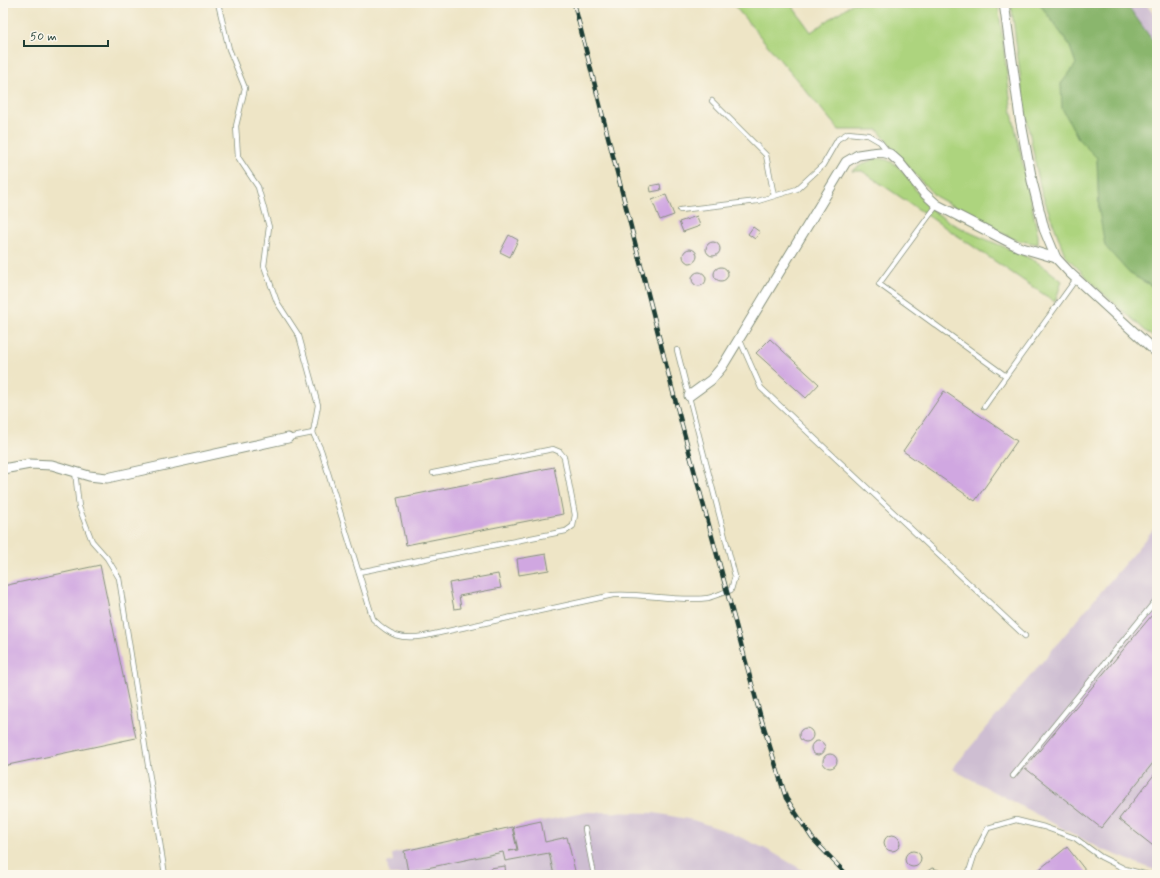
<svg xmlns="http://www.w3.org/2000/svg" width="1160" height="878" viewBox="0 0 1160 878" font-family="Mynerve,sans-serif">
	<rect width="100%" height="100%" fill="#fbf7ec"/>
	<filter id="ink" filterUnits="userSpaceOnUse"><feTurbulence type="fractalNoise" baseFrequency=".025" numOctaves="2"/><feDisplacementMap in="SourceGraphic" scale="8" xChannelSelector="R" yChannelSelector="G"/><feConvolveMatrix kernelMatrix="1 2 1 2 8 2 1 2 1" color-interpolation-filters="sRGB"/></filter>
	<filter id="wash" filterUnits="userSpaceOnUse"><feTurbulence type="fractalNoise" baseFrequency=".012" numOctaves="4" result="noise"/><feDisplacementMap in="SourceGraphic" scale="16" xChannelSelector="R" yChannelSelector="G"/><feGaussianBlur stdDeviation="0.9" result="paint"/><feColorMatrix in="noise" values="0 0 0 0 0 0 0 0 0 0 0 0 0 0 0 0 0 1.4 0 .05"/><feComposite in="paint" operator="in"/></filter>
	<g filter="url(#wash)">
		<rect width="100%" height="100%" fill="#eee5c6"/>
		<g fill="#cebed2">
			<path d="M1126,3H1145L1157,19V47Z"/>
			<path d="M1157,525V871L1101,849L952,769Z"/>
			<path d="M588,812L654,813L693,820L729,832L770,851L811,875H389L387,863L393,861L392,854L431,843Z"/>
		</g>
		<g fill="#add47e" stroke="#668859">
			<path d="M732,3H790L811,32L853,3H998L1012,113L1038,235V244L1015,240L935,196L900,158L878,130H839Z"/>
			<path d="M1011,3H1039L1069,44L1077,65L1061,84L1079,140L1097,158L1099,211L1129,273L1157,289V341L1097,288L1065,255L1041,191L1024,105Z"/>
			<path d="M878,158C905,160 912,191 929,207C958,233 999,242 1033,260C1043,265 1053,274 1062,281L1055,302L862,171H852L864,163Z"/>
		</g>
		<path fill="#8ab66d" stroke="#547a50" d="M1039,3H1126L1157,47V289L1129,273L1105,246L1099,211L1097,158L1079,140L1062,108L1061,84L1076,64L1069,44Z"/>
		<g id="blocks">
			<g fill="#d0a7e1">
				<path d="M660,184L661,190L651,192L650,186Z"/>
				<path d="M666,195L674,215L660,220L652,200Z"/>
				<path d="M697,216L700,226L683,232L679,222Z"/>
				<path d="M753,227L760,232L755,239L748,234Z"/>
				<path d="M509,235L518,240L510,257L500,252Z"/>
				<circle cx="713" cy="249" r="7"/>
				<circle cx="690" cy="256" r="7"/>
				<circle cx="721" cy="274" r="7"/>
				<circle cx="699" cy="279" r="7"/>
				<path d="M770,339L819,384L806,398L756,353Z"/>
				<path d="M944,391L1017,441L975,501L903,451Z"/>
				<path d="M554,467L563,514L406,545L397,498Z"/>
				<path d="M546,554L549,570L519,575L517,559Z"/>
				<path d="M100,565L136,738L3,766V586Z"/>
				<path d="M498,574L501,588L459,596L461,608L454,609L449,583Z"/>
				<path d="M1157,609V758L1101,828L1025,768Z"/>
				<circle cx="806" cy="735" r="7"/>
				<circle cx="818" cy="748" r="7"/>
				<circle cx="830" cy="761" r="7"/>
				<path d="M1157,771V849L1119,819Z"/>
				<path d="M541,821L545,842L567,837L576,875H554L549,853L505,861L503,852L408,872L404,851L512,827L517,849L509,851L518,850L513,827Z"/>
				<circle cx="892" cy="843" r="8"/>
				<path d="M1067,847L1089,875H1038L1036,872Z"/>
				<circle cx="913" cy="859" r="8"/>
				<path d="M505,866L506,875H491L490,868Z"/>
				<path d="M932,868L939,870L941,875H925L926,872Z"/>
			</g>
		</g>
	</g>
	<g filter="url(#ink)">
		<use href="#blocks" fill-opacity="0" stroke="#86917d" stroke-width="1"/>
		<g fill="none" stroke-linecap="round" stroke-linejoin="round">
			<defs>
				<g id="service">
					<path d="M218,3L229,49L245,88L236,126L238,157L258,187L269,227L264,266L277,302L299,336L318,405L313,433"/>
					<path d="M712,101L766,155L774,196"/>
					<path d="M937,205L879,284L1006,376L1076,279"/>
					<path d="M680,210L758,201L797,189L823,165L838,139L848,133L868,135L880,142L889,153"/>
					<path d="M739,338L761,388L1025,636"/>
					<path d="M984,407L1006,376"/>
					<path d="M288,438L313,433L321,450L373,619C390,636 401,640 425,636L613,595C644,593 677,602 708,598C716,596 724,592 731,590L735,576L677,350"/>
					<path d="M75,471L79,507L92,541L107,558L119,578L165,875"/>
					<path d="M359,572L566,531L573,526L575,515L564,457L560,452L553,449L433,473"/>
					<path d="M1013,776L1157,599"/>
					<path d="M585,829L594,875"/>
					<path d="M968,875L975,853L988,828L1016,820L1044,827L1075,838L1101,857L1125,869L1148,875"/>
				</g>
				<g id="minor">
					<path d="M1004,3L1020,118L1032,181L1044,229L1056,258L1070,273L1157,353"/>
					<path d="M689,396L711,380L722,367L846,162L858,155L871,153L881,152L890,154L899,162L924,193L937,205L1019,247L1056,258"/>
					<path d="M3,469L30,464L52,465L89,476L107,478L288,438"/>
				</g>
			</defs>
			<use href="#service" stroke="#86917d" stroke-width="6"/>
			<use href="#minor" stroke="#86917d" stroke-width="11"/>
			<use href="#service" stroke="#fff" stroke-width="4.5"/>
			<use href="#minor" stroke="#fff" stroke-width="9"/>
			<defs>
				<path id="rail" d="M574,3L673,392L761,718L786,798L812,838L847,875"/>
			</defs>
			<use href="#rail" stroke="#1f3d34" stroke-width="4.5"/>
			<use href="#rail" stroke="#fbf7ec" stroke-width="3" stroke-dasharray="9" stroke-linecap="butt"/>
		</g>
	</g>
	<rect width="1160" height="878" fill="none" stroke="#fbf7ec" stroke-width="16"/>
	<path d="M24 40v6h84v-6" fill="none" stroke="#1f3d34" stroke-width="2"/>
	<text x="30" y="40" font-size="12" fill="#1f3d34" stroke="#fbf7ec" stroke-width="3" paint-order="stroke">50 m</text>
</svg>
